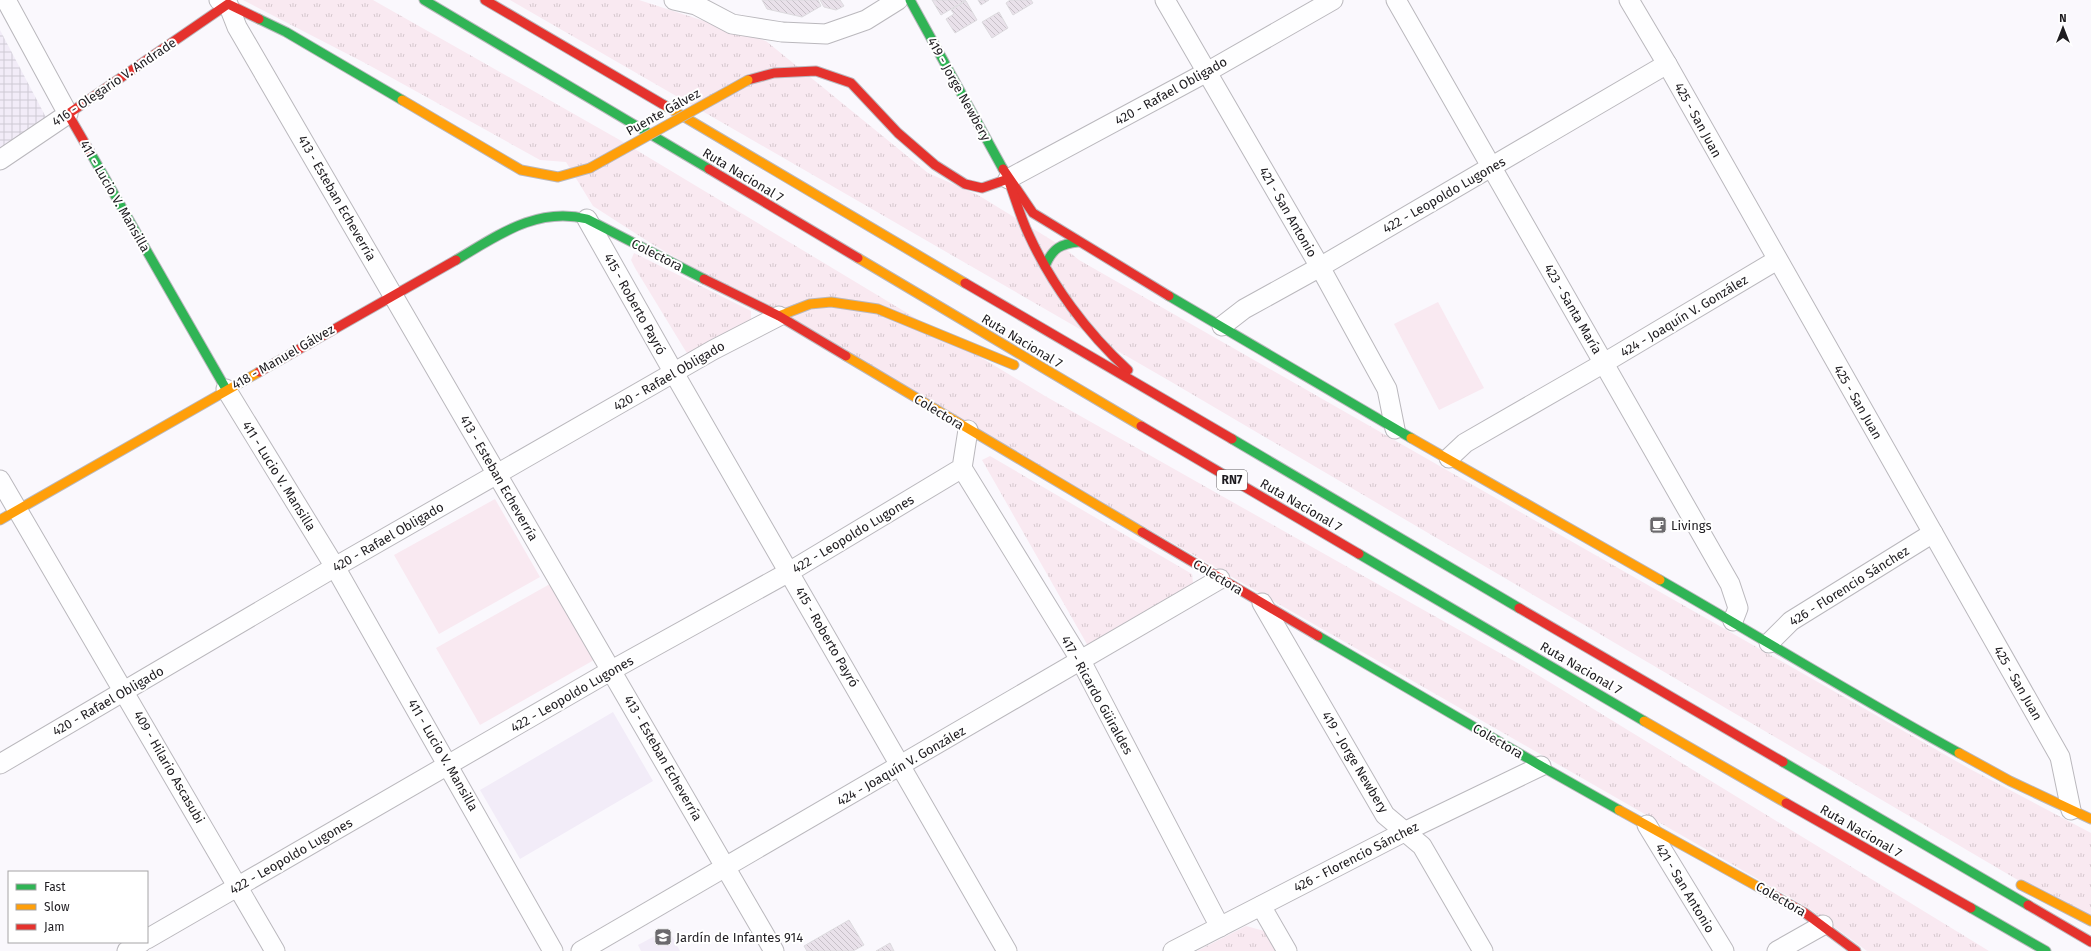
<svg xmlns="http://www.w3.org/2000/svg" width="2091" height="951" viewBox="0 0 2091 951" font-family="'Fira Sans',sans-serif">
	<defs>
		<pattern id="industrial-grid" width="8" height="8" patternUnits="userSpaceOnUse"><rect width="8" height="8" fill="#f2ecf8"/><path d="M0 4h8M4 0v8" fill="none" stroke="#cfcad4"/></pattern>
		<pattern id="grass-tufts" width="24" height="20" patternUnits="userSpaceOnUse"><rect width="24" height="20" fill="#f9e9f1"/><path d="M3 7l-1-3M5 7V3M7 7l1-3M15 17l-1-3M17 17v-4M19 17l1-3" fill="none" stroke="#d5c7ce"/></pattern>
		<pattern id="building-back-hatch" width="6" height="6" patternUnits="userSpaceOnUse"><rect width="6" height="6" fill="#e9e1ea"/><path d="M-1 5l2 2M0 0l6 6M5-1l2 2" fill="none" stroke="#c7c0c8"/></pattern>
	</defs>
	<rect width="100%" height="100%" fill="#faf8fd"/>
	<g fill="#f2ecf8">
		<path d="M613,712L653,781L520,859L480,790Z"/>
		<path d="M668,929L680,951H641L638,945Z"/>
	</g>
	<path fill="url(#industrial-grid)" d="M0,30L49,123L0,155Z"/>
	<g fill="url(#grass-tufts)">
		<path d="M243,0H373L618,139L1045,396L1528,669L1989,951H1867L1810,909L652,244L593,206L566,162L540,160L365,63Z"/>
		<path d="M510,0H639L766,41L928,173L978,195L1063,247L1079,260L1970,769L2091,833V923L1168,380Z"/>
		<path d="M634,253L751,311V320L688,355L635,268L631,260Z"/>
		<path d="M990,456L1192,574L1193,583L1088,646L982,460Z"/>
		<path d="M1246,926L1268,932L1279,951H1197Z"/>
	</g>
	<g fill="#f9e9f1">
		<path d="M1438,302L1484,388L1439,410L1394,324Z"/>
		<path d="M495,499L540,577L439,634L394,555Z"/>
		<path d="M550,584L594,660L480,725L436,648Z"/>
	</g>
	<g fill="url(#building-back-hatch)" stroke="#dddbdf">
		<path d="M762,0H818L821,6L802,17L767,9Z"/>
		<path d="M820,0H840L844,6L836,10L824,7Z"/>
		<path d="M932,0H966L941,15Z"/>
		<path d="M978,0H989L981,5Z"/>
		<path d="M1010,0H1031L1033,3L1013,15L1006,3Z"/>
		<path d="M966,1L977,20L955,33L946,19L954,14L951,10Z"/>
		<path d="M999,12L1008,28L992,38L982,22Z"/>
		<path d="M849,920L864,945L853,951H807L804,946Z"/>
		<path d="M890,943L894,951H876Z"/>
	</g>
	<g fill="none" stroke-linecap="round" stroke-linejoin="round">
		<defs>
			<g id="street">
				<path d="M219,0L228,4L237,27L774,951"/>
				<path d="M674,0L696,5L732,24L782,32L826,34L866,20L898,0"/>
				<path d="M1165,0L1320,267L1387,389L1395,429"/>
				<path d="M1396,0L1730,584L1738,608L1733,621"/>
				<path d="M1629,0L1667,64L2060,757L2071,810"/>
				<path d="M0,160L68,114L6,0"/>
				<path d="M1008,179L1207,72L1333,0"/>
				<path d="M587,219L674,373L1007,951"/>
				<path d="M1222,326L1244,309L1320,267L1667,64"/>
				<path d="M226,389L335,567L553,951"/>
				<path d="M1449,458L1465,443L1604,363L1777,260"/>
				<path d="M962,468L1081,661L1220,927"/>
				<path d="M0,480L275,951"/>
				<path d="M1262,603L1385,815L1422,846L1483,951"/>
				<path d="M1769,643L1791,621L1933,533"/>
				<path d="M0,764L335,567L713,350L779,316"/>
				<path d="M1647,825L1724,951"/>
				<path d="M1261,906L1287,951"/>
				<path d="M147,939L612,670L789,572L962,468L968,430"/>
				<path d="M127,951L142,942"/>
				<path d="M581,951L1220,579"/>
				<path d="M1173,951L1404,832L1541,766"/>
				<path d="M1777,951L1823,925"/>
			</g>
			<g id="fast">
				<path d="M424,0L709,169"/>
				<path d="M910,0L1003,169"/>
				<path d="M259,19L286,32L402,100"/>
				<path d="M90,152L226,389"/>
				<path d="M456,260C497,236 537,206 587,219L704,279"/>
				<path d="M1046,264C1053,248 1061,244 1078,242"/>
				<path d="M1169,296L1411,438"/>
				<path d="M1232,439L1519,608"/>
				<path d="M1359,554L1644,721"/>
				<path d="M1660,580C1760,637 1858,698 1959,753"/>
				<path d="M1318,636L1541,766L1619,810"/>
				<path d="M1783,762L2028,905"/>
				<path d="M1971,908L2046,951"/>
			</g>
			<g id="slow">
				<path d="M402,100L521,170L558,177L590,168"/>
				<path d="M664,105L965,283"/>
				<path d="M858,258L1141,426"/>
				<path d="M779,316L810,304L831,302L878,309L1014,365"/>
				<path d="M846,356L1142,532"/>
				<path d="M1411,438L1660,580"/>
				<path d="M0,520L259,372"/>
				<path d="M1644,721L1786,803"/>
				<path d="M1959,753L2010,781L2091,819"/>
				<path d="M1619,810L1771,894"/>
				<path d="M2021,885L2091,921"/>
			</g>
			<g id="jam">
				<path d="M485,0L664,105"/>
				<path d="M748,80L774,73L816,71L851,83L898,133L935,165L965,184L982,188L1008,179"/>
				<path d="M90,152L68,114L228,4L259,19"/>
				<path d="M709,169L858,258"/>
				<path d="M1003,169L1033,213L1169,296"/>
				<path d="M1008,179C1015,197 1020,216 1028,233C1051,284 1087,333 1128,370"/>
				<path d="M704,279L779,316L846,356"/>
				<path d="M965,283L1232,439"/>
				<path d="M259,372L456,260"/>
				<path d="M1141,426L1359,554"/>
				<path d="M1142,532L1318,636"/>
				<path d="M1519,608L1783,762"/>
				<path d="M1786,803L1971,908"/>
				<path d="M1771,894L1805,913L1856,951"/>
				<path d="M2028,905L2091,942"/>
			</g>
		</defs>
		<use href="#street" stroke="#bab8bd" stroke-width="21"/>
		<use href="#fast" stroke="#bab8bd" stroke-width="11"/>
		<use href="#slow" stroke="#bab8bd" stroke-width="11"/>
		<use href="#jam" stroke="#bab8bd" stroke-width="11"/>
		<use href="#street" stroke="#fefeff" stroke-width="19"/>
		<use href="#fast" stroke="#30b455" stroke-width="9"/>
		<use href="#slow" stroke="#ff9f0a" stroke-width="9"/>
		<use href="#jam" stroke="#e5322d" stroke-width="9"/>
		<defs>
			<path id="slow-bridge" d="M590,168L748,80"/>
		</defs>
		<use href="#slow-bridge" stroke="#bab8bd" stroke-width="11" stroke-linecap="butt"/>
		<use href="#slow-bridge" stroke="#ff9f0a" stroke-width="9"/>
	</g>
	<defs>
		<symbol id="cafe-square" viewBox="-11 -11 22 22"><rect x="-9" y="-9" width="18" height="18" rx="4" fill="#6b696d" stroke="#fff"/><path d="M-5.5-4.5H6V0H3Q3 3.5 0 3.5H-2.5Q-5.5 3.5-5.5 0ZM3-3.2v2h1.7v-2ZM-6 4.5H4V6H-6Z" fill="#fff"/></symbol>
		<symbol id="school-square" viewBox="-11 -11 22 22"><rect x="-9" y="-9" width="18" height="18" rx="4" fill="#6b696d" stroke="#fff"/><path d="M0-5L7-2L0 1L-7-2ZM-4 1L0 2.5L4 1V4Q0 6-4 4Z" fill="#fff"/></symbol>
	</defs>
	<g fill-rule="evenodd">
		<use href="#cafe-square" x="1648" y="515" width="20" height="20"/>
		<use href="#school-square" x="653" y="927" width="20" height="20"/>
	</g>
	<g text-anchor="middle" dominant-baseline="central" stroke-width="4" stroke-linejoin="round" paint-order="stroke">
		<rect fill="#fff" stroke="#626063" stroke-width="1" x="1217" y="470" width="30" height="20" rx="3"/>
		<g font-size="12" font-weight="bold" fill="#1e1c20">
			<text x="1232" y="480">RN7</text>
		</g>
		<g font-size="13" fill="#1e1c20" stroke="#fff">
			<text transform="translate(114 82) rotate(-34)">416 - Olegario V. Andrade</text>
			<text transform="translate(959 89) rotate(61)">419 - Jorge Newbery</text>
			<text transform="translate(1171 91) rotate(-29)">420 - Rafael Obligado</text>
			<text transform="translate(663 112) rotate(-29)">Puente Gálvez</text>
			<text transform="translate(1698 120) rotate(61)">425 - San Juan</text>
			<text transform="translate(743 175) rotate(31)">Ruta Nacional 7</text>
			<text transform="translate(1444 195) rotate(-30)">422 - Leopoldo Lugones</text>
			<text transform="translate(115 196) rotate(60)">411 - Lucio V. Mansilla</text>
			<text transform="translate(337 198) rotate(60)">413 - Esteban Echeverría</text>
			<text transform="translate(1288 212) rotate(60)">421 - San Antonio</text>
			<text transform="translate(657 255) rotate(27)">Colectora</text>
			<text transform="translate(635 304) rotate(61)">415 - Roberto Payró</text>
			<text transform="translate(1573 309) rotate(60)">423 - Santa María</text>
			<text transform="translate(1684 316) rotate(-31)">424 - Joaquín V. González</text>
			<text transform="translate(1022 341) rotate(31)">Ruta Nacional 7</text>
			<text transform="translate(283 357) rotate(-30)">418 - Manuel Gálvez</text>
			<text transform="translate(669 376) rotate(-30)">420 - Rafael Obligado</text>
			<text transform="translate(1858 402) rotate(60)">425 - San Juan</text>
			<text transform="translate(939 412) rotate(31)">Colectora</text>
			<text transform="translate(279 476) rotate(58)">411 - Lucio V. Mansilla</text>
			<text transform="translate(499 478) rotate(60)">413 - Esteban Echeverría</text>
			<text transform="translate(1301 505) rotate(30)">Ruta Nacional 7</text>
			<text transform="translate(853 534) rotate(-31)">422 - Leopoldo Lugones</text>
			<text transform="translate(388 537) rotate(-30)">420 - Rafael Obligado</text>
			<text transform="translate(1218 577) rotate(31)">Colectora</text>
			<text transform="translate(1849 586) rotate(-32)">426 - Florencio Sánchez</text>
			<text transform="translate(827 637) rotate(60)">415 - Roberto Payró</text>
			<text transform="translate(1581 668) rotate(30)">Ruta Nacional 7</text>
			<text transform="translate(2018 683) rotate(60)">425 - San Juan</text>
			<text transform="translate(572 694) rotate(-30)">422 - Leopoldo Lugones</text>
			<text transform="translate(1097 695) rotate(61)">417 - Ricardo Güiraldes</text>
			<text transform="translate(108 701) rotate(-30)">420 - Rafael Obligado</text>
			<text transform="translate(1498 741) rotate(30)">Colectora</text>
			<text transform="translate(443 755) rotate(60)">411 - Lucio V. Mansilla</text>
			<text transform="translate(663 758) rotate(60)">413 - Esteban Echeverría</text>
			<text transform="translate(1355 762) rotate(59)">419 - Jorge Newbery</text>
			<text transform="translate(901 766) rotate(-30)">424 - Joaquín V. González</text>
			<text transform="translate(169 767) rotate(60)">409 - Hilario Ascasubi</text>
			<text transform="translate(1861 831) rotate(30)">Ruta Nacional 7</text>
			<text transform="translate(291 856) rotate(-30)">422 - Leopoldo Lugones</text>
			<text transform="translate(1356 857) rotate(-27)">426 - Florencio Sánchez</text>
			<text transform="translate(1685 888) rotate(59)">421 - San Antonio</text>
			<text transform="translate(1781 899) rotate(30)">Colectora</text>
		</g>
		<g font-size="13" fill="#1e1c20" stroke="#fff" text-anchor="start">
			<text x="1671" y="525">Livings</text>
			<text x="676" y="937">Jardín de Infantes 914</text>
		</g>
	</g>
	<rect x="8" y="871" width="140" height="72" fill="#ffffff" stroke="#a5a4a6"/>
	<rect x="16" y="884" width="20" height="6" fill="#30b455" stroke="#a5a4a6"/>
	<text x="44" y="891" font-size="12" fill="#1e1c20">Fast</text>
	<rect x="16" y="904" width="20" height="6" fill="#ff9f0a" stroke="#a5a4a6"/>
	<text x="44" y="911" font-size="12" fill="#1e1c20">Slow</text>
	<rect x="16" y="924" width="20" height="6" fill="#e5322d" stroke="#a5a4a6"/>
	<text x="44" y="931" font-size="12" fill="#1e1c20">Jam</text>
	<g transform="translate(2063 28)" stroke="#ffffff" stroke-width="3" paint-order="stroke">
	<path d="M0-3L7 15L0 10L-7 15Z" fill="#1e1c20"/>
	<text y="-6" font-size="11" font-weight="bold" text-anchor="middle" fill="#1e1c20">N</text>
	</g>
</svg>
